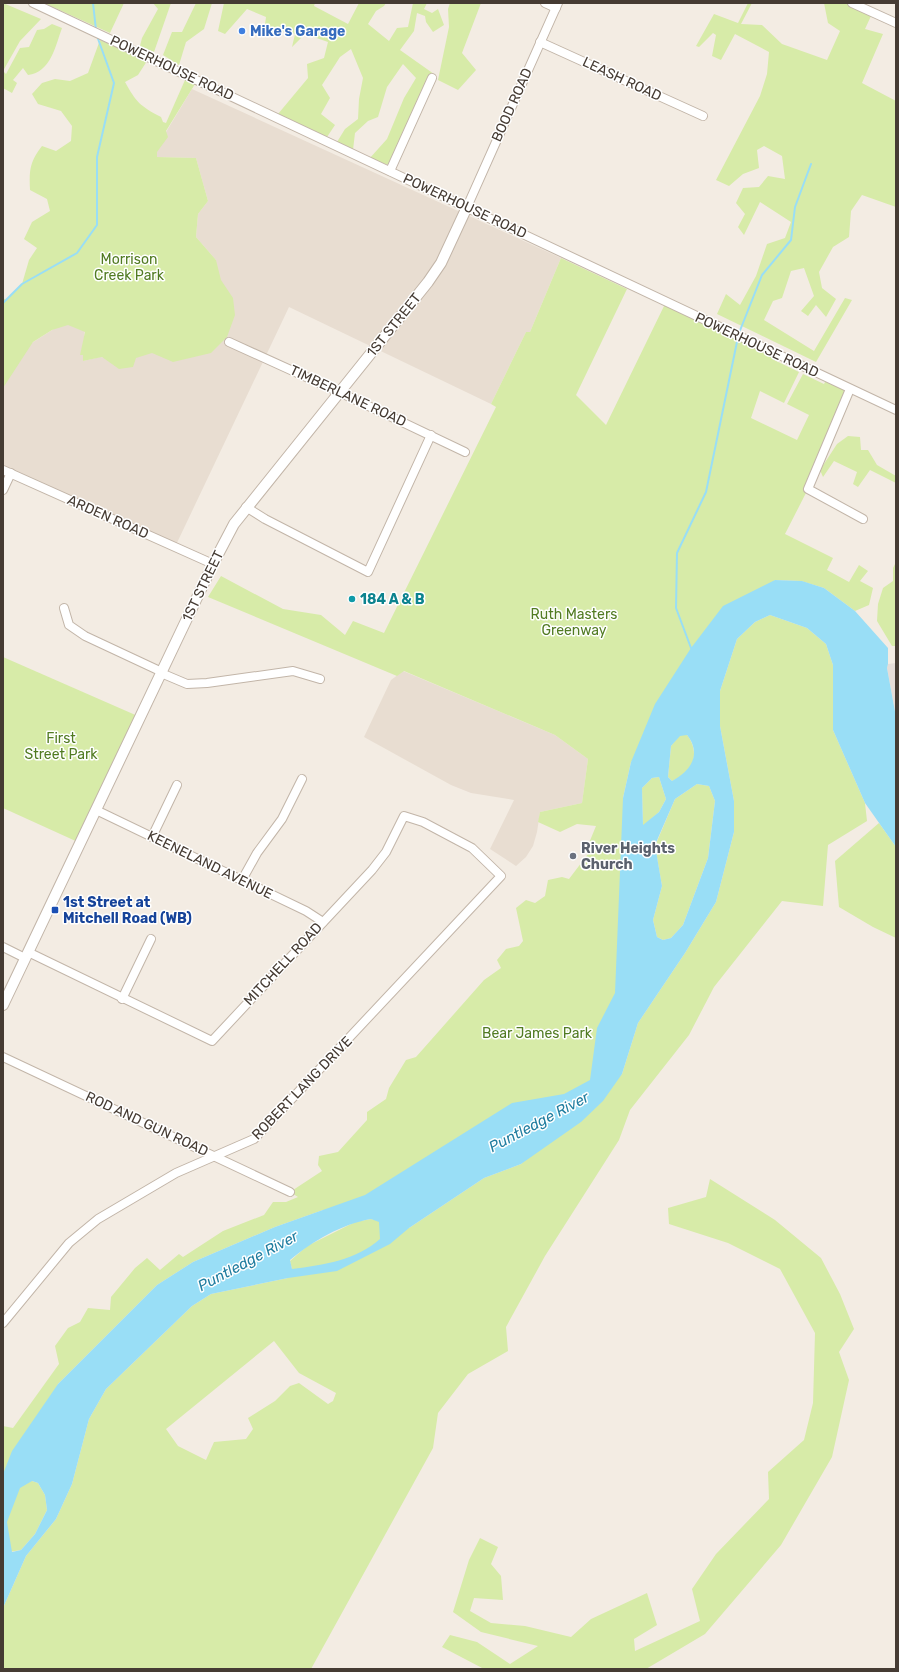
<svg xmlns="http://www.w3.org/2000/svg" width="899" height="1672" viewBox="0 0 899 1672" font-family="Rubik,sans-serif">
	<rect width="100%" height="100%" fill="#f3ece3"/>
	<g fill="#e8ddd1">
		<path d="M192,89L561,258L530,332H526L491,404L289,307L175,547L3,470V382L24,348L71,318L85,325L83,361L100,357L109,358L216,260L196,237L198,214L208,201L196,158L157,157V147Z"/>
		<path d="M403,671L555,735L588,759L582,803L540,812L537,832L533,846L526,857L516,866L490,849L514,800L471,793L451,785L364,737L391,680Z"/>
	</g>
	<path fill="#e5ddd8" d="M896,663V717L887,668L888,664Z"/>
	<g fill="#d7eba8" fill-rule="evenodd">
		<path d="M3,3L41,19L20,41L3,71L6,74L20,48L29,47L37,30L44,29L52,24L62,28C55,47 51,72 28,75L23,68L13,80L17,83L12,93L3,88Z"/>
		<path d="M44,3H124L110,33Z"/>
		<path d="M153,3H171L154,52L140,46L142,38L158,9Z"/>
		<path d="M196,3H212L204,29L186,42L179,65L163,55L172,32H182Z"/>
		<path d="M224,3H315L314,6L348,24L359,3H386L384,6L376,11L368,24L389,41L397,28L408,27L413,3H427L424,9L432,13L438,9L444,25L433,32L426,22L425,16L417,13L414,31L400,50L434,74L389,165L369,159L387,139L404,98L416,78L403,64L387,87L378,117L368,121L355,133L353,150L337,142L345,129L358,119L359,99L363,78L351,49L340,57L322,85L330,98L321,114L335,125L327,137L278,114L308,78L307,64L324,58L328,42L305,34L292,47L295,34L277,30L269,37L264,31L266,17L247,9L225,34L218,31Z"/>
		<path d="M450,3H481L462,53L476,70L458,90L438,80L449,27L448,9Z"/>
		<path d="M748,3H752L741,24L762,25L782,44L827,60L840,31L828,23L824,3H845L871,16L865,29L883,34L862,83L896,101V207L862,195L851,211L849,237L833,247L819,272L822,288L836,299L826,317L816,305L808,316L801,311L814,296L804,268L791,271L782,298L773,301L764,320L814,351L845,298L852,300L816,362L717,314L726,294L740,305L756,276L767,244L785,238L791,222L760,202L744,235L738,227L745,214L736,203L743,188L759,187L768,176L785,179L782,156L764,146L757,150L759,168L743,174L729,186L716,180L760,96L767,74L769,52L735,34L721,60L712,56L716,35L713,33L699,47L696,46L714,14L738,23Z"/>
		<path d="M100,40L147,61L138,75L125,82C136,102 140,106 161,117L163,122L166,123L185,80L195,84L166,131L168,137L157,152V157L196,158L208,201L198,214L196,237L216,260L221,280L233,298L235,315L227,337L211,353L173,362L152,353L136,358L133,367L119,369L102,357L83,361V355H80L85,332L68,325L52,330L33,342L3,388V298L6,300L22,284L29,260L37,248L24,239L32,222L50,211L47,199L30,190C29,170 30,161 42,146L56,151L71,141L72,126L61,111L38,104L32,94L42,83L55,79L70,81L88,73Z"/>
		<path d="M561,258L627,289L576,395L606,425L666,302L773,353L772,359L799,372L784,403L760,391L751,418L797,440L809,415L787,404L803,374L824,384L827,378L850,389L808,489L785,534L833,558L827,570L849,582L859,565L868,571L860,581L873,588L869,605L855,611L824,588L801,581L775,580L631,762L623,798L627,982L600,1072L585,1090L329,1213L323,1210L275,1227L193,1262L157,1285L58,1384L32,1481L38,1483L45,1495L47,1510L35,1534L21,1550L3,1553V1426L13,1428L59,1364L55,1346L68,1328L80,1322L88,1308L110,1310L111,1297L135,1268L147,1258L160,1270L179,1254L183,1257L223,1231L264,1215L273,1202H286L298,1197L290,1192L322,1171L318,1165L319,1156L338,1152L367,1120V1112L386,1099L389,1088L406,1060L416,1057L484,980L501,968L497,960L506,949L519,946L523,941L516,908L526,900L535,903L545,896L548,880L562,877L569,879L591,850L589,843L596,826L577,824L560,832L538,822L540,812L582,803L588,759L555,735L404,671L397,676L208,597L221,576L283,609L321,615L345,635L353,621L384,633L496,407L491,404L526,332H530Z"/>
		<path d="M848,436L860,437L861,450H868L877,465L896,476V483L870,470L858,487L853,484L857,472L834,461L823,477L820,470L837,444Z"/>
		<path d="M896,562V646H892L877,621L878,604L883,588L893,581V568Z"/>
		<path d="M770,615L807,628L826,644L833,665V730L865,803L867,821L828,845L823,906L782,901L714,987L689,1035L630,1110L619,1140L545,1256L506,1327L508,1351L468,1374L438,1413L433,1448L311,1669H3V1608L26,1556L56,1519L72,1484L89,1419L106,1389L192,1306L211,1294L288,1278L292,1269L290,1261L307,1246L355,1222L371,1219L409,1228L484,1178L521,1164L622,1074L638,1023L685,953L716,902L734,832V801L720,726V691L737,639L755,622ZM274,1341L299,1373L336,1393L333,1401L328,1404L299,1383L290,1386L275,1401L248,1418L253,1429L246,1439L214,1442L206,1460L178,1446L166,1429Z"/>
		<path d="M3,657L140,717L80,843L3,808Z"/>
		<path d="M680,735H687C696,746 697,762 686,773C683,776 676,779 672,781L668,777L671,746Z"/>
		<path d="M659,777L666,799L659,812L643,826L642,788L652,778Z"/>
		<path d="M697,784L709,786L715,801L708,858L683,925L671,938L663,940L657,937L653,920L662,886L655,846L675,799Z"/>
		<path d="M879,823L896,847V938L873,927L839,907L835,861Z"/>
		<path d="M710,1179L775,1220L821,1258L840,1294L854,1329L839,1352L849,1380L832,1457L781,1545L705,1634L646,1669H484L442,1647L450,1635L477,1642L510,1664L538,1646L481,1632L453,1612L469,1560L480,1538L498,1547L491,1564L501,1576L503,1600L474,1598L470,1611L491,1623L525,1626L571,1637L591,1619L647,1593L657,1625L634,1639L635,1651L700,1621L692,1589L716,1554L769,1499L768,1472L804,1440L813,1403L815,1333L780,1269L728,1243L669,1224L668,1208L706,1197Z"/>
	</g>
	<path fill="#99def6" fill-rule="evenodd" d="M775,580L802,581L824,588L855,611L888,648V664L887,668L896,717V847L865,803L833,730V665L826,644L807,628L770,615L755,622L737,639L720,691V726L734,801V832L716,902L685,953L638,1023L622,1074L603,1101L581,1122L521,1164L484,1178L409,1228L390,1244L337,1271L288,1278L211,1294L192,1306L106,1389L89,1419L72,1484L56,1519L26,1556L3,1608V1474L12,1451L58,1384L157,1285L193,1262L275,1227L365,1195L512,1103L564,1094L590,1080L597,1028L615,993L623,798L631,762L655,704L691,648L723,606ZM687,735C702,754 691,771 672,781L668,777L671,746L680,736ZM659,777L666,799L659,812L643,825L642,788L652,778ZM697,784L709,786L715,801L708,858L683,925L671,938L663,940L657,937L653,920L662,886L655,845L675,799ZM371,1219L379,1222L380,1239C356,1260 324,1265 292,1269L290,1260C313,1241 342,1224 371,1219ZM32,1481L38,1483L45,1495L47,1510L35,1534L21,1550L12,1552L7,1522L20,1488Z"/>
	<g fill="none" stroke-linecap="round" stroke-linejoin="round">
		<g stroke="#99def6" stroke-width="2">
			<path d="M93,3L96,30"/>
			<path d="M3,303L22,284L77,253L97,225V157L114,83L97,36"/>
			<path d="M739,333L762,275L791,240L795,207L811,164"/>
			<path d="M691,648L676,608L677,553L706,492L738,337"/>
		</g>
		<defs>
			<g id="minor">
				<path d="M33,3L896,410"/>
				<path d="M545,3L556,8"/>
				<path d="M852,3L896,23"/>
				<path d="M540,42L703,116"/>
				<path d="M390,171L432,78"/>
				<path d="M467,207L558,3"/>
				<path d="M229,342L339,392L465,452"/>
				<path d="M850,389L808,489L863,519"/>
				<path d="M3,470L213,564"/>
				<path d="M3,490L11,473"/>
				<path d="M246,507L265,519L368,572L431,435"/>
				<path d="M64,608L69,625L85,636L162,672"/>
				<path d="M161,673L187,684L207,683L293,671L320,679"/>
				<path d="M96,810L306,911L323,922"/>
				<path d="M152,837L177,785"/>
				<path d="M242,880L257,853L282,819L302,779"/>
				<path d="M3,947L25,958"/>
				<path d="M122,999L151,939"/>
				<path d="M3,1057L290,1192"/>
				<path d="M3,1323L69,1243L98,1219L176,1173L254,1139L501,876L472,848L423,822L404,816L386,852L372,870L212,1041L28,952"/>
			</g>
			<path id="tertiary" d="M3,1005L213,564L234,524L428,282L441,263L467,207"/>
		</defs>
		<use href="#minor" stroke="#c2b5a8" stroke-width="10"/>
		<use href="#tertiary" stroke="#c2b5a8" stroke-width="12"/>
		<use href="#minor" stroke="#fff" stroke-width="8"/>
		<use href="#tertiary" stroke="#fff" stroke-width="10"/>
	</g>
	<circle fill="#3f7fe0" stroke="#fff" stroke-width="1.5" cx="242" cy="31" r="4"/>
	<circle fill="#0f9aa8" stroke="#fff" stroke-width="1.5" cx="352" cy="599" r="4"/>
	<circle fill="#6b7280" stroke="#fff" stroke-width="1.5" cx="573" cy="856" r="4"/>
	<rect fill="#1a4fb4" stroke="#fff" stroke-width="1.5" x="51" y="906" width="8" height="8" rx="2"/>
	<g text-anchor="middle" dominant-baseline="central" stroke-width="3" stroke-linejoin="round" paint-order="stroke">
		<g font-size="14" font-weight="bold" fill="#366cbe" stroke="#fff" text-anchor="start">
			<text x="250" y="31">Mike's Garage</text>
		</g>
		<g font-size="14" fill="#453b33" stroke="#fff">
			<text transform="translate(172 68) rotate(25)">POWERHOUSE ROAD</text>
			<text transform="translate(622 79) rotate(25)">LEASH ROAD</text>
			<text transform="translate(512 105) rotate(-66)">BOOD ROAD</text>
			<text transform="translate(465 206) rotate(25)">POWERHOUSE ROAD</text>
			<text transform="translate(394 325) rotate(-51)">1ST STREET</text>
			<text transform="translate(757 345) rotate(25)">POWERHOUSE ROAD</text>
			<text transform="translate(348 396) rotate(25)">TIMBERLANE ROAD</text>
			<text transform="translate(108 517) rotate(24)">ARDEN ROAD</text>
			<text transform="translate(203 586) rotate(-64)">1ST STREET</text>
			<text transform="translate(210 865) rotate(26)">KEENELAND AVENUE</text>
			<text transform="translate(283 964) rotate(-47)">MITCHELL ROAD</text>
			<text transform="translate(302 1088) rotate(-46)">ROBERT LANG DRIVE</text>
			<text transform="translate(147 1124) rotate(25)">ROD AND GUN ROAD</text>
		</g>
		<g font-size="14" fill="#517b22" stroke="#fff">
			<text x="129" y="259">Morrison<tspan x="129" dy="16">Creek Park</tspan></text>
			<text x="574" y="614">Ruth Masters<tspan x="574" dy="16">Greenway</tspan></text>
			<text x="61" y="738">First<tspan x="61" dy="16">Street Park</tspan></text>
			<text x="537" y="1033">Bear James Park</text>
		</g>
		<g font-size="14" font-weight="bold" fill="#0d838f" stroke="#fff" text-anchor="start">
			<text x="360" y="599">184 A &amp; B</text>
		</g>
		<g font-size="14" font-weight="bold" fill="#5b616d" stroke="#fff" text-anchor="start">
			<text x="581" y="848">River Heights<tspan x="581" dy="16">Church</tspan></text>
		</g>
		<g font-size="14" font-weight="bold" fill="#164399" stroke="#fff" text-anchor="start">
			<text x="63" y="902">1st Street at<tspan x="63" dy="16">Mitchell Road (WB)</tspan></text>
		</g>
		<g font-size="15" font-style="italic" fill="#217ea0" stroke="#fff">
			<text transform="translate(539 1122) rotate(-28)">Puntledge River</text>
			<text transform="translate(248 1261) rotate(-28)">Puntledge River</text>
		</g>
	</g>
	<rect width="899" height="1672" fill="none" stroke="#453b33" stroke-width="8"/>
</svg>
